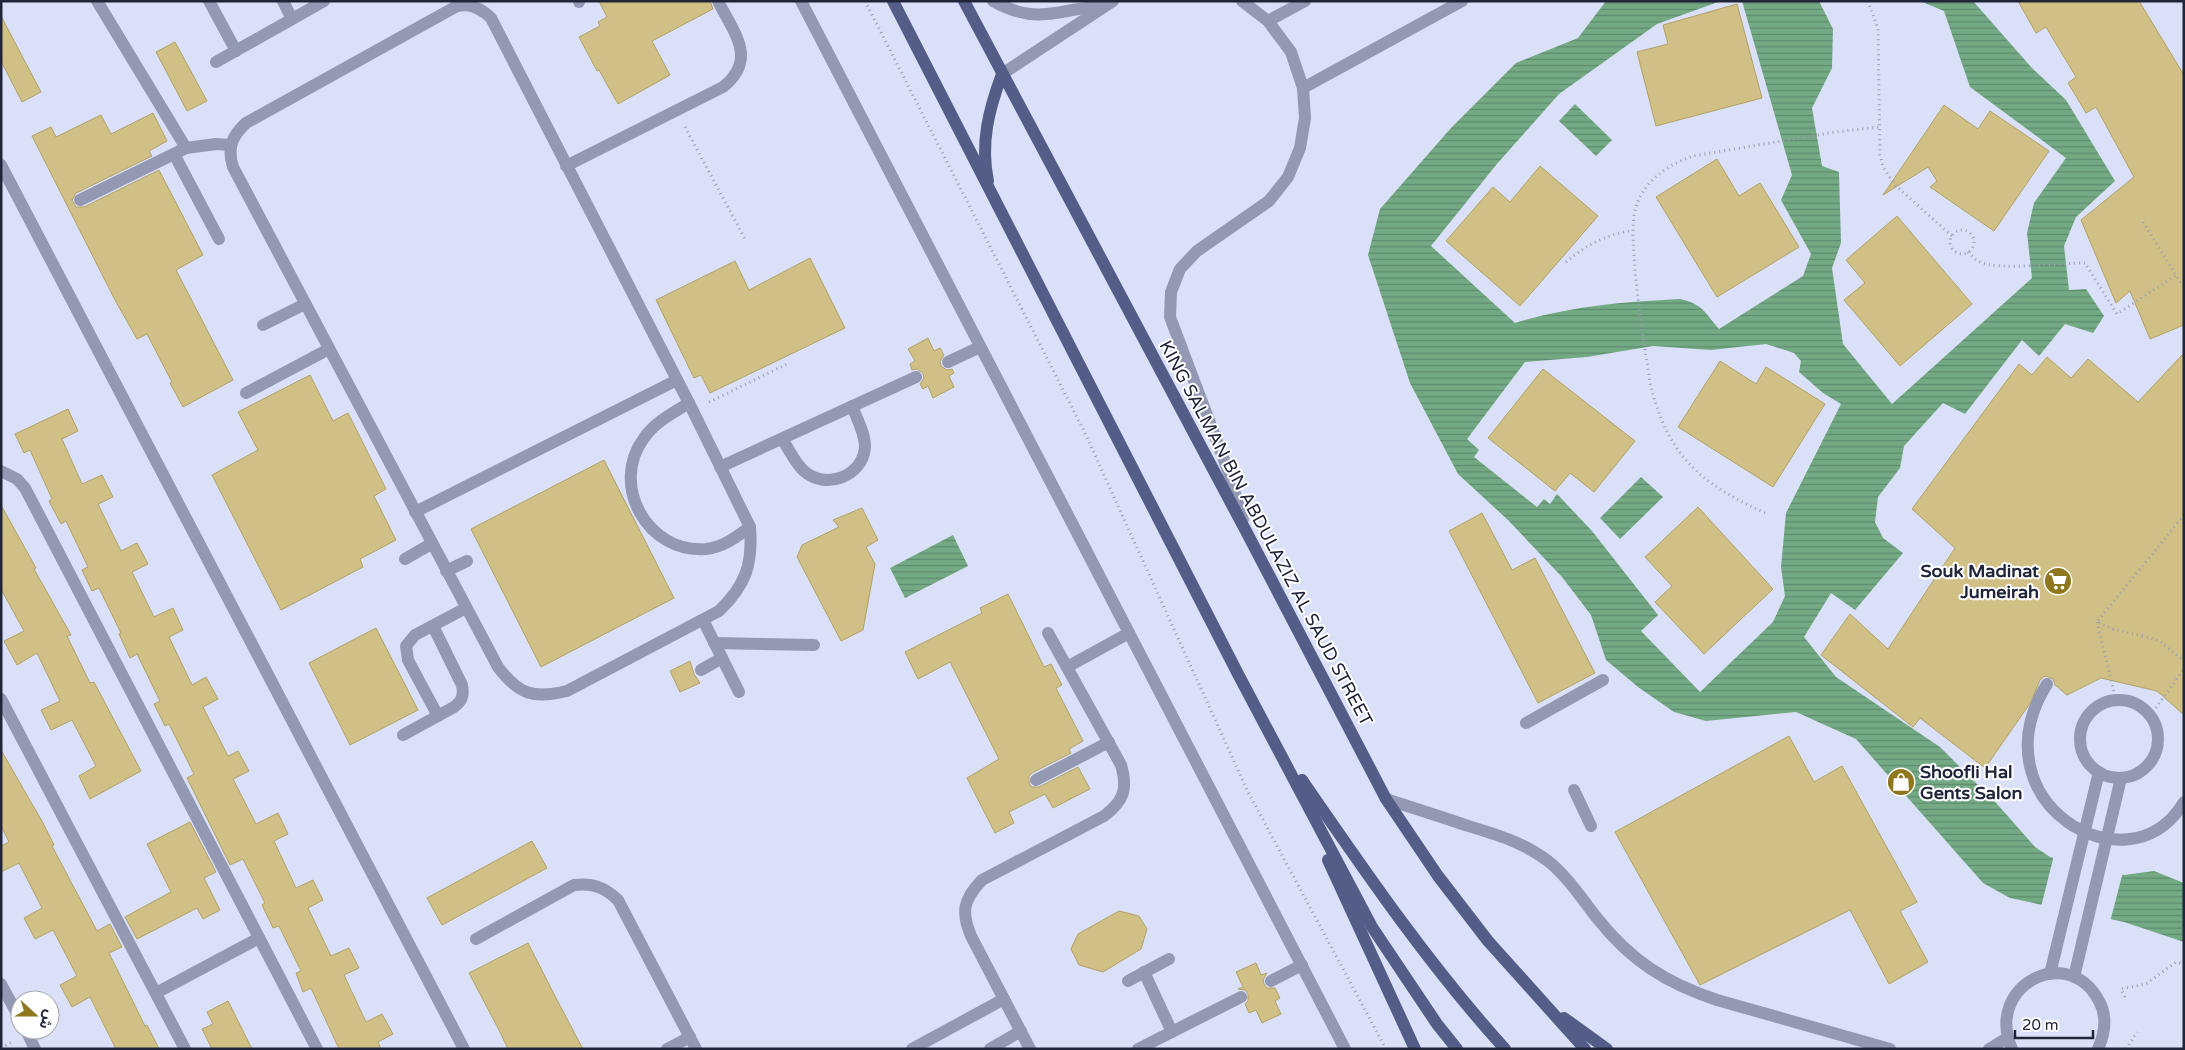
<svg xmlns="http://www.w3.org/2000/svg" width="2185" height="1050" viewBox="0 0 2185 1050" font-family="'Varela Round','Noto Sans Arabic',sans-serif">
	<defs>
		<pattern id="water-rules" width="6" height="5" patternUnits="userSpaceOnUse" patternTransform="scale(1.25)"><rect width="6" height="5" fill="#73aa84"/><path d="M0 2.5h6" fill="none" stroke="#5e8a6d"/></pattern>
	</defs>
	<rect width="100%" height="100%" fill="#dae0f7"/>
	<g fill="url(#water-rules)" fill-rule="evenodd">
		<path d="M1606,1H1721L1657,24L1559,94L1496,165L1431,246L1515,323C1571,306 1622,302 1680,299C1703,304 1705,313 1719,329L1803,276L1811,254L1781,200L1792,175L1742,1H1819L1833,29L1832,68L1812,108L1822,166L1839,172L1841,243L1832,268L1843,344L1892,404L2032,278L2027,233L2034,203L2066,158L1970,87L1944,11L1920,1H1973L2031,67L2066,100L2115,181L2076,217L2064,246L2069,290L2086,289L2104,316L2093,333L2065,324L2039,356L2022,340L1965,414L1943,403L1904,446L1900,468L1878,497L1875,522L1883,538L1903,553L1855,610L1831,593L1804,637L1836,677L1940,747L1997,804L2035,847L2050,857L2124,875L2154,871L2184,883V942L2124,922L2010,898L1983,883L1856,739L1796,712L1706,721L1674,712L1638,687L1606,660L1591,615L1562,577L1508,520L1458,474L1410,383L1368,255L1380,209L1451,128L1516,63L1578,38ZM1766,344L1794,353L1801,361L1799,372L1823,393L1841,404L1786,513L1781,567L1785,596L1773,622L1700,692L1641,631L1658,615L1592,531L1557,494L1550,504L1544,499L1537,507L1474,457L1479,450L1467,439L1525,362L1587,357L1653,346L1711,350Z"/>
		<path d="M1575,104L1612,140L1596,156L1559,121Z"/>
		<path d="M1641,477L1663,497L1620,539L1600,518Z"/>
		<path d="M953,535L968,566L905,598L890,568Z"/>
	</g>
	<path fill="#dae0f7" d="M2054,855L2123,872L2110,922L2041,907Z"/>
	<g fill="#d1c085" stroke="#b2a166">
		<path d="M599,1H710L713,9L652,41L670,75L618,104L599,70L597,71L579,37L600,26L598,22L607,17Z"/>
		<path d="M2018,1H2139L2184,75V325L2150,339L2130,291L2116,303L2081,220L2134,177L2096,107L2086,113L2076,96L2068,83L2076,77L2046,27L2036,33Z"/>
		<path d="M1737,4L1762,98L1656,126L1637,52L1668,44L1663,25Z"/>
		<path d="M1,16L41,92L22,102L1,61Z"/>
		<path d="M175,42L207,101L187,111L156,52Z"/>
		<path d="M1944,105L1978,129L1990,111L2049,151L1994,231L1930,187L1937,181L1928,167L1883,195Z"/>
		<path d="M153,113L167,141L149,151L152,156L76,193L72,200L76,207H84L159,170L203,255L176,270L233,380L183,407L170,383L172,382L147,334L137,339L115,300L32,136L51,127L56,137L101,115L111,134Z"/>
		<path d="M1717,159L1739,196L1760,183L1799,247L1717,297L1656,197Z"/>
		<path d="M1540,166L1598,216L1520,306L1446,241L1493,187L1510,202Z"/>
		<path d="M1897,216L1972,304L1900,366L1844,300L1865,283L1846,260Z"/>
		<path d="M810,258L845,328L710,393L701,375L694,378L656,300L735,261L749,290Z"/>
		<path d="M928,338L934,351L940,348L944,355L940,361L941,366L947,370L952,369L954,373L949,376L954,387L933,398L928,386L923,389L920,384L924,378L923,373L917,369L912,370L910,364L915,361L908,349Z"/>
		<path d="M2184,353V715L2157,691L2101,678L2067,695L2055,685L2053,679L2045,676L2040,680L2031,702L1985,768L1920,718L1913,727L1821,655L1850,614L1888,649L1955,548L1912,509L2019,364L2032,375L2047,357L2071,378L2088,359L2138,402Z"/>
		<path d="M1720,361L1756,384L1766,367L1825,404L1773,487L1678,427Z"/>
		<path d="M1543,369L1635,441L1594,492L1570,473L1555,491L1488,438Z"/>
		<path d="M310,375L333,421L348,413L386,489L374,496L396,540L360,559L363,567L281,610L212,475L258,450L238,412Z"/>
		<path d="M68,409L78,431L62,439L82,484L102,475L113,497L98,504L121,551L137,543L148,564L132,572L154,617L173,608L183,630L169,637L192,685L206,677L218,699L203,707L228,756L238,751L249,771L233,779L256,824L278,813L288,834L274,841L296,888L313,880L323,900L308,908L331,956L349,948L359,968L344,975L366,1022L382,1014L393,1034L378,1042L381,1049H339L311,988L303,992L296,973L301,971L279,926L273,928L262,905L265,903L243,859L230,865L187,778L194,774L169,724L165,726L154,704L160,701L137,654L130,658L119,634L121,633L99,588L92,591L82,570L88,567L66,521L61,524L49,501L52,499L30,450L24,453L15,434Z"/>
		<path d="M604,460L674,598L541,667L471,529Z"/>
		<path d="M1,505L36,568L34,569L71,635L67,636L90,683L94,682L141,771L90,799L79,776L96,766L72,720L51,730L41,710L60,701L37,653L17,665L4,641L24,631L1,589Z"/>
		<path d="M1698,507L1773,589L1704,654L1655,602L1672,586L1645,557Z"/>
		<path d="M862,508L878,540L866,547L875,564L863,630L841,641L797,557L802,545L839,527L833,520Z"/>
		<path d="M1482,513L1512,570L1535,558L1595,673L1538,703L1449,531Z"/>
		<path d="M1008,594L1044,667L1051,664L1062,685L1056,688L1083,741L1069,749L1071,753L1032,773L1029,776V783L1032,787H1039L1078,767L1090,789L1053,808L1045,794L1009,812L1014,823L995,833L967,778L999,759L950,662L918,679L905,652L982,613L980,608Z"/>
		<path d="M376,628L418,710L350,745L309,663Z"/>
		<path d="M690,661L694,674L700,683L680,692L670,671Z"/>
		<path d="M1789,736L1814,782L1842,766L1917,902L1900,911L1928,962L1889,984L1850,910L1700,985L1615,832Z"/>
		<path d="M1,750L43,823L54,845L52,846L97,931L110,924L122,947L109,953L145,1026L147,1025L159,1049H116L90,997L72,1007L60,985L77,976L53,930L35,939L24,918L42,908L19,863L1,872V846L9,842L1,826Z"/>
		<path d="M190,822L216,872L204,878L220,910L203,919L197,908L137,939L125,917L171,892L147,844Z"/>
		<path d="M532,841L547,868L442,925L427,898Z"/>
		<path d="M1119,911L1139,916L1147,929L1141,949L1103,972L1079,965L1071,949L1078,934Z"/>
		<path d="M528,943L557,1000L583,1049H508L499,1030L469,973Z"/>
		<path d="M1256,963L1261,975L1267,973L1263,980L1264,984L1267,988H1275L1280,998L1275,1001L1281,1014L1262,1023L1256,1010L1249,1013L1245,1004L1248,1001V994L1245,990L1238,989L1243,987L1236,972Z"/>
		<path d="M228,1001L252,1049H212L202,1029L213,1024L207,1012Z"/>
	</g>
	<g fill="none" stroke-linecap="round" stroke-linejoin="round">
		<g stroke="#989db4" stroke-width="3" stroke-dasharray="1 4" stroke-linecap="butt">
			<path d="M865,1L1084,431L1247,790L1386,1049"/>
			<path d="M1868,1L1878,29L1880,155L1883,167L1895,185L1952,236"/>
			<path d="M685,127L745,239"/>
			<path d="M2143,222L2184,288"/>
			<circle cx="1962" cy="242" r="12"/>
			<path d="M1968,252C1972,256 1975,260 1980,262C2000,271 2060,263 2085,263L2117,314L2176,275"/>
			<path d="M1566,262C1589,243 1604,236 1633,230"/>
			<path d="M709,402L789,363"/>
			<path d="M1765,513C1735,499 1706,484 1684,458C1670,441 1660,419 1654,398C1649,385 1649,370 1646,357C1641,323 1636,289 1634,255C1633,240 1632,225 1635,210C1643,181 1667,165 1693,156L1835,132L1880,127"/>
			<path d="M2184,515L2097,622L2113,629L2158,640L2184,661"/>
			<path d="M2097,622L2116,700"/>
			<path d="M2150,716L2184,669"/>
			<path d="M2125,997L2121,989L2146,984L2176,962L2184,964"/>
			<path d="M1,1048L12,1042"/>
			<path d="M2126,1049L2137,1032"/>
		</g>
		<g stroke="#9399b2" stroke-width="12">
			<path d="M97,1L186,148"/>
			<path d="M209,1L236,51"/>
			<path d="M283,1L292,19"/>
			<path d="M579,1V2"/>
			<path d="M801,1L1345,1049"/>
			<path d="M993,1C1009,10 1028,16 1046,14C1067,13 1078,6 1101,8"/>
			<path d="M1242,1L1268,21L1291,52L1303,88L1305,118L1300,148L1288,177L1269,201L1197,251L1180,269L1171,292L1170,317L1227,468L1243,519"/>
			<path d="M465,5C476,6 483,10 491,18L689,403L750,527C753,564 746,585 719,611L567,691C534,699 519,695 498,667L233,167C227,148 232,136 246,123L457,6Z"/>
			<path d="M1268,21L1305,1"/>
			<path d="M216,62L324,1"/>
			<path d="M1002,74L1113,1"/>
			<path d="M1303,88L1462,1"/>
			<path d="M174,154L219,239"/>
			<path d="M566,166L723,87C758,59 734,33 718,1"/>
			<path d="M80,200L186,148L216,144L230,145"/>
			<path d="M263,325L305,304"/>
			<path d="M948,362L980,347"/>
			<path d="M246,393L329,349"/>
			<path d="M689,403C673,413 655,422 644,438C609,485 648,554 706,549C724,547 736,537 750,527"/>
			<path d="M782,439C789,449 795,463 804,471C825,490 863,477 865,447C865,433 857,419 852,406"/>
			<path d="M720,467L916,377"/>
			<path d="M415,512L677,380"/>
			<path d="M405,559L431,544"/>
			<path d="M446,571L467,561"/>
			<path d="M703,620L739,692"/>
			<path d="M714,643L814,645"/>
			<path d="M1067,667L1129,633"/>
			<path d="M701,670L722,658"/>
			<path d="M2047,684C1974,801 2128,895 2184,802"/>
			<circle cx="2119" cy="739" r="39"/>
			<path d="M438,716L408,660L406,646L415,635L466,608"/>
			<path d="M1526,723L1603,680"/>
			<path d="M403,735L454,707C462,701 464,696 462,685L433,626"/>
			<path d="M1036,780L1109,742"/>
			<path d="M1574,790L1591,826"/>
			<path d="M1386,799C1413,808 1439,816 1465,825C1495,834 1523,842 1548,861C1567,876 1582,899 1597,918C1631,961 1666,983 1717,1000L1890,1049"/>
			<path d="M476,939L574,885C593,883 604,887 618,900L696,1049"/>
			<path d="M1144,972L1172,1032"/>
			<path d="M2050,974L2099,772"/>
			<path d="M2074,977L2121,778"/>
			<path d="M1128,981L1169,959"/>
			<path d="M1271,981L1302,965"/>
			<path d="M667,1049L690,1037"/>
			<path d="M912,1049L1004,999"/>
			<path d="M990,1049L1021,1031"/>
			<path d="M1030,1049L971,936C961,912 963,900 982,880L1104,816C1124,801 1128,789 1121,765L1048,633"/>
			<path d="M1138,1049L1241,997"/>
		</g>
		<g stroke="#9399b2" stroke-width="12">
			<path d="M1,165L464,1049"/>
			<path d="M1,471L17,479L25,488L317,1049"/>
			<path d="M1,699L185,1049"/>
			<path d="M1,984L20,1019"/>
			<path d="M156,993L259,938"/>
			<path d="M26,1030L35,1049"/>
			<path d="M1989,1049L2007,1038"/>
			<path d="M2012,1049C1984,986 2068,942 2099,1001C2108,1017 2105,1033 2098,1049"/>
		</g>
		<g stroke="#535d87" stroke-width="12">
			<path d="M893,1L1238,674L1372,927L1437,1024L1457,1049"/>
			<path d="M964,1L1247,533L1386,799L1438,876L1488,941L1585,1049"/>
			<path d="M988,181C980,143 989,109 1002,74"/>
			<path d="M1302,780C1366,873 1429,965 1505,1049"/>
			<path d="M1328,860L1415,1049"/>
			<path d="M1564,1018L1607,1049"/>
		</g>
	</g>
	<defs>
		<symbol id="supermarket-disc" viewBox="-11 -11 22 22"><circle r="9.5" fill="#8e771c" stroke="#fff"/><path d="M-6-5.5h2.5l.6 2H6L4.5 2H-2.5L-4.4-4H-6ZM-1.5 3.2a1.3 1.3 0 1 0 .1 0ZM3 3.2a1.3 1.3 0 1 0 .1 0Z" fill="#fff"/></symbol>
		<symbol id="shop-disc" viewBox="-11 -11 22 22"><circle r="9.5" fill="#8e771c" stroke="#fff"/><path d="M-5-2.5h2.3a2.7 3.5 0 0 1 5.4 0H5L5.5 6h-11ZM-1.5-2.5h3a1.5 2.3 0 0 0-3 0Z" fill="#fff"/></symbol>
	</defs>
	<g fill-rule="evenodd">
		<use href="#supermarket-disc" x="2042" y="565" width="32" height="32"/>
		<use href="#shop-disc" x="1885" y="766" width="32" height="32"/>
	</g>
	<g text-anchor="middle" dominant-baseline="central" stroke-width="4" stroke-linejoin="round" paint-order="stroke">
		<g font-size="18" fill="#20253a" stroke="#fff">
			<text transform="translate(1266 533) rotate(62)">KING SALMAN BIN ABDULAZIZ AL SAUD STREET</text>
		</g>
		<g font-size="18" font-weight="bold" fill="#20253a" stroke="#fff" text-anchor="end">
			<text x="2039" y="571">Souk Madinat<tspan x="2039" dy="21">Jumeirah</tspan></text>
			<text x="1920" y="772" text-anchor="start">Shoofli Hal<tspan x="1920" dy="21">Gents Salon</tspan></text>
		</g>
	</g>
	<rect width="2185" height="1050" fill="none" stroke="#20253a" stroke-width="5"/>
	<g transform="translate(35 1015) rotate(111)"><circle r="24" fill="#ffffff" stroke="#a6a8b0"/>
	<path d="M0-4L9 19L0 12L-9 19Z" fill="#8e771c"/>
	<text y="-8" font-size="14" font-weight="bold" text-anchor="middle" fill="#20253a">ش</text>
	</g>
	<path d="M2015 1030v8h78v-8" fill="none" stroke="#20253a" stroke-width="2.5"/>
	<text x="2022" y="1030" font-size="15" fill="#20253a" stroke="#ffffff" stroke-width="4" paint-order="stroke">20 m</text>
</svg>
